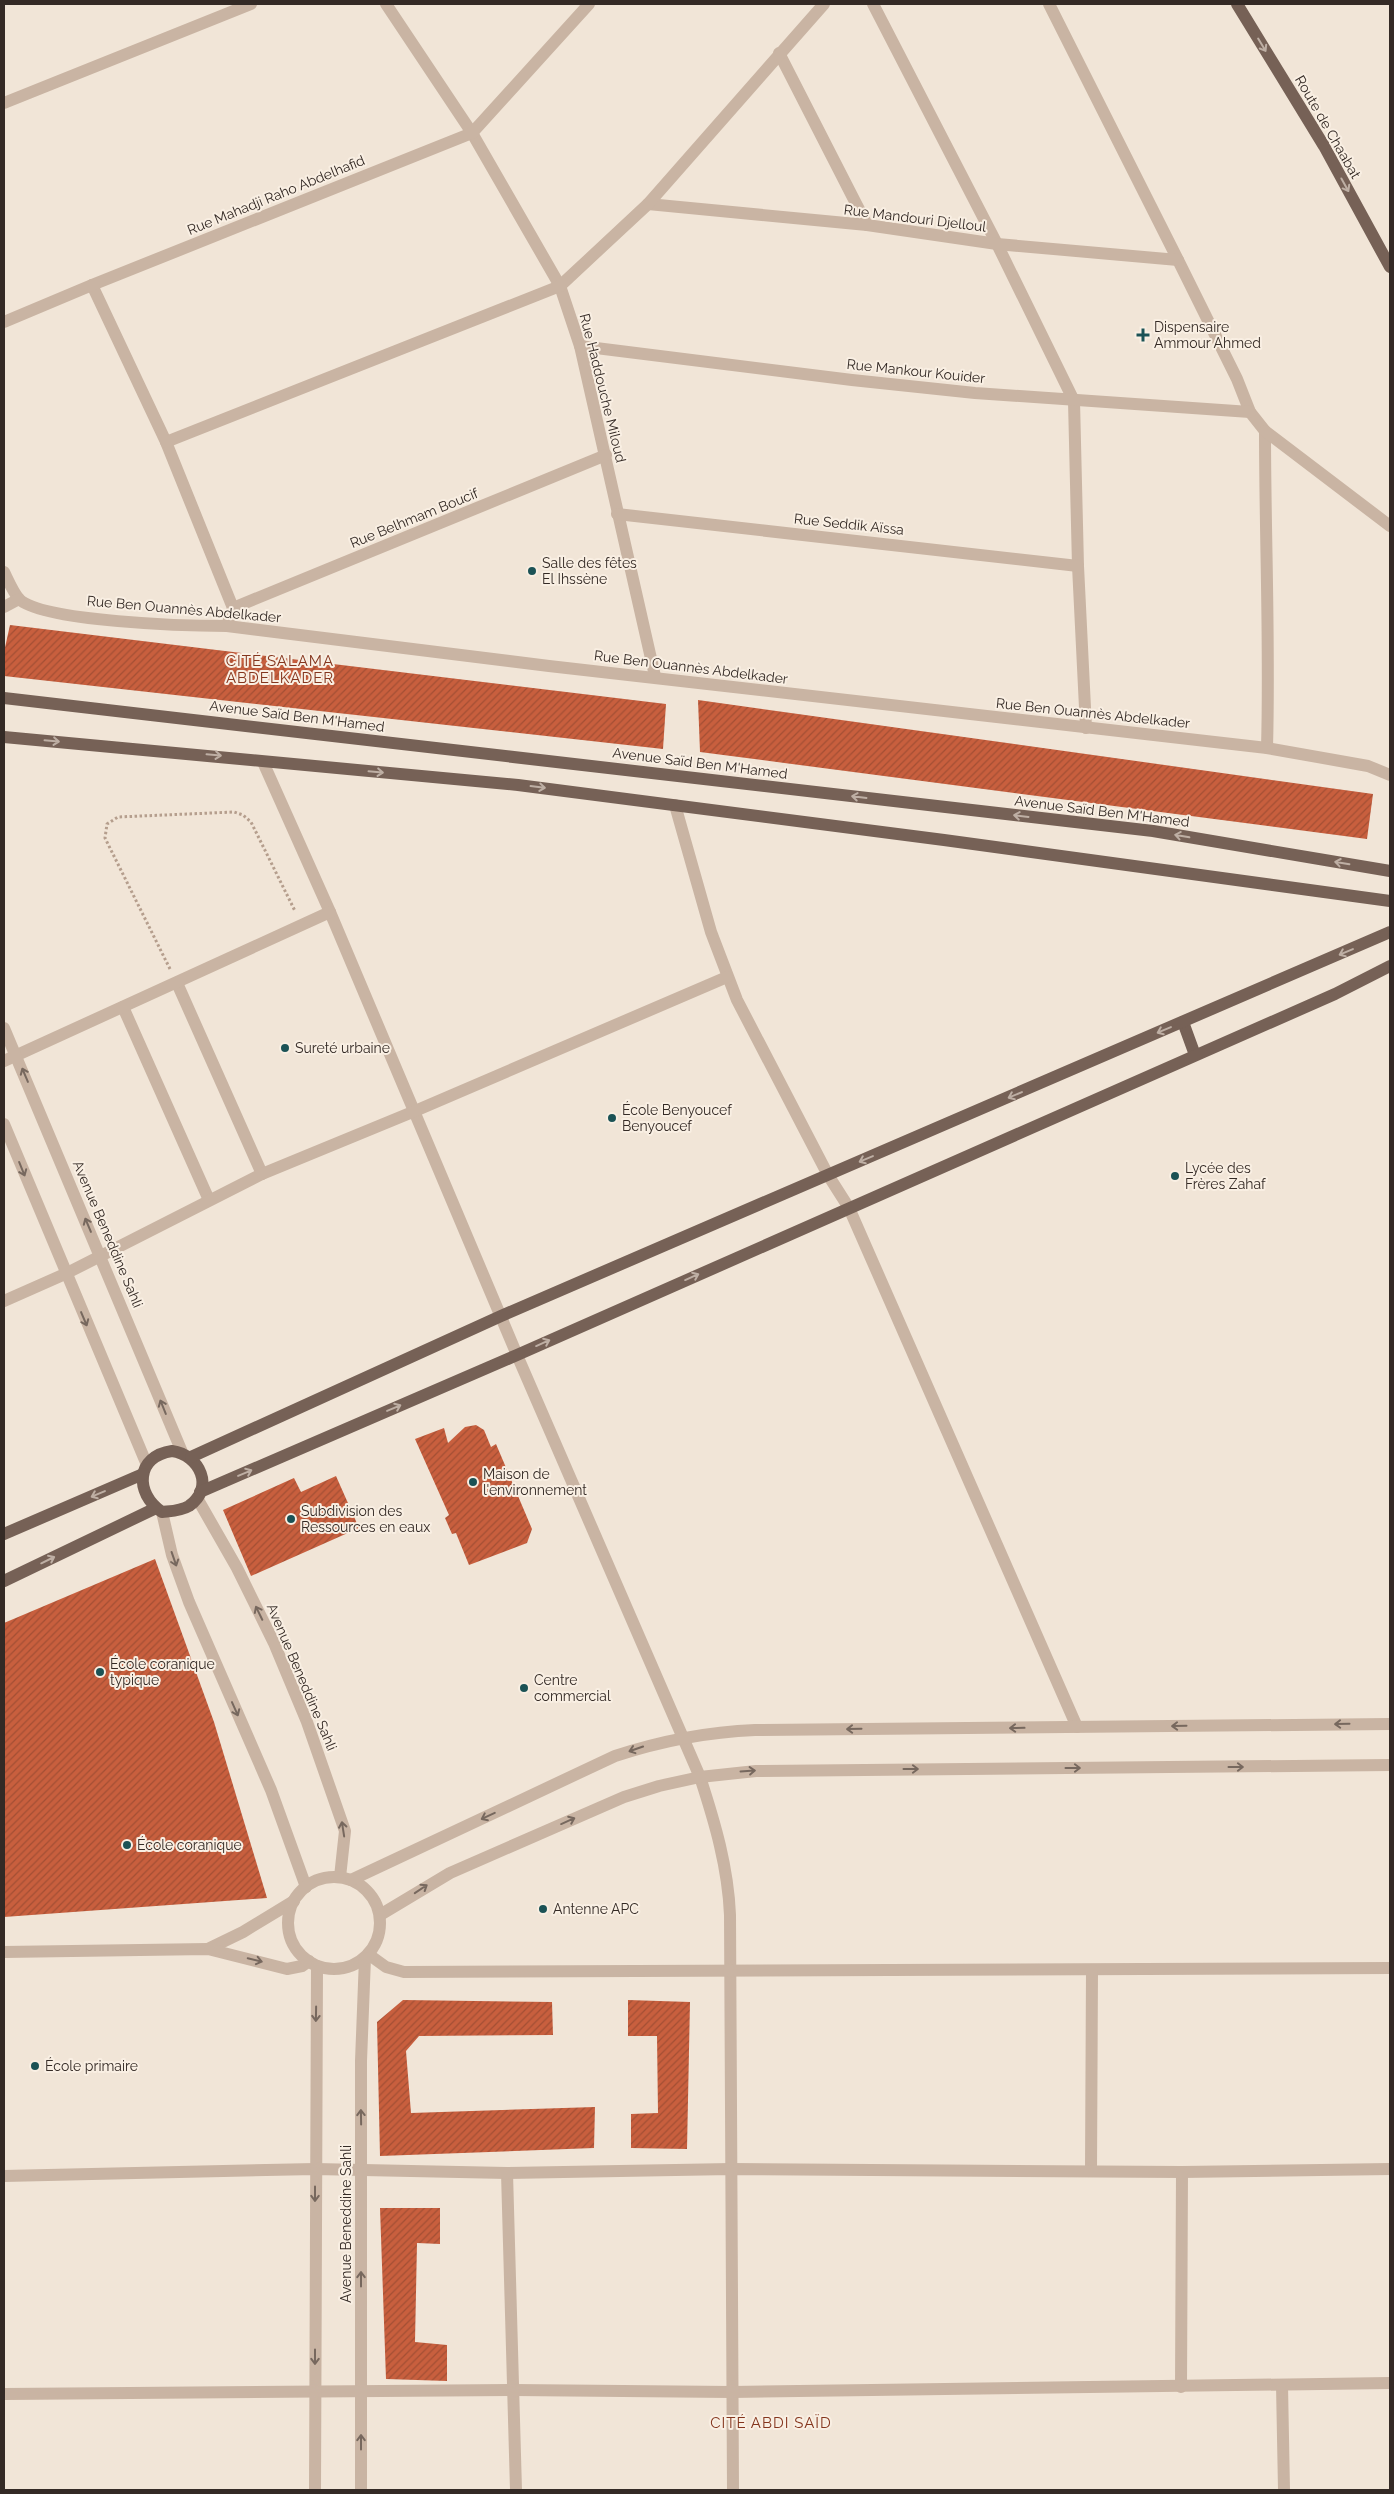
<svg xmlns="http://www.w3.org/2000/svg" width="1394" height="2494" viewBox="0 0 1394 2494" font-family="Raleway,sans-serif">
	<defs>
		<pattern id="building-hatch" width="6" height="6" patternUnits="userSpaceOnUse" patternTransform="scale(1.25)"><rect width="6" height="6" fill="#c85f3e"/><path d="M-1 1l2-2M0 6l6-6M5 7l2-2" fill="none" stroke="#a34f34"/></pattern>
	</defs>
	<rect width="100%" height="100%" fill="#f1e5d7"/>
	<g fill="url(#building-hatch)">
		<path d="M10,625L666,704L663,749L4,676V652Z"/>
		<path d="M698,700L1373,794L1367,839L700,752Z"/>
		<path d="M476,1425L484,1430L491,1447L496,1444L532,1529L527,1543L469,1565L456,1533L452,1534L445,1518L449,1515L415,1439L444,1428L448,1443L465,1427Z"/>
		<path d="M336,1476L359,1528L251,1576L223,1510L294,1478L301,1492Z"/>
		<path d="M155,1559L214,1722L267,1898L4,1917V1623Z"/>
		<path d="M403,2000L552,2002L553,2035L419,2036L406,2051L411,2113L595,2107L594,2148L380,2156L377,2022Z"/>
		<path d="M628,2000L690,2002L687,2149L631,2148V2114L658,2113L657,2036H628Z"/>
		<path d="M380,2208H440V2244L417,2243L415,2342L447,2345V2381L386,2379Z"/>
	</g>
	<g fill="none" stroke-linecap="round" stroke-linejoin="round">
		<path stroke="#b59e8d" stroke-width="3" stroke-dasharray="2.5 2.5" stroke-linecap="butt" d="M170,969L105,838L107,824L118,817L234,812L243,815L251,822L295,911"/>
		<g stroke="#c9b4a3" stroke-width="12">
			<path d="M386,4L472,133L560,286L580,346L655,676"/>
			<path d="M873,4L997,244L1074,401L1078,566L1086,728"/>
			<path d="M1049,4L1178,260L1237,379L1250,412L1265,431C1265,536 1270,642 1267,748"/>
			<path d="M779,53L867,225"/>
			<path d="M4,103L251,4"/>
			<path d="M648,204L867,225L997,244L1178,260"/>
			<path d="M92,285L166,442L233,608L227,626"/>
			<path d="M4,322L92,285L472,133L589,4"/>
			<path d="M580,346L852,380L975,393L1250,412"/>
			<path d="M1265,431L1390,526"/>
			<path d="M166,442L560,286L648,204L824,4"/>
			<path d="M617,514L1078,566"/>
			<path d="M4,572C8,580 13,592 19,599C43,622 190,626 227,626L549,666L1267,748L1368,766L1390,775"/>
			<path d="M4,607L19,599"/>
			<path d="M233,608L606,455"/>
			<path d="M263,762L330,912L517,1355L700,1777C715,1823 728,1867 730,1915L733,2490"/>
			<path d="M675,805L711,932L737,1000L828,1175L849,1208L1077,1727"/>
			<path d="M177,983L262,1174"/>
			<path d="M123,1007L209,1200"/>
			<path d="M4,1061L330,912"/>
			<path d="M4,1301L65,1274L262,1174L415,1111L727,977"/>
			<path d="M208,1949L243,1932L294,1901"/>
			<path d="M4,1952L208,1949L287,1969L302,1966L309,1961"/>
			<path d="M368,1954L386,1967L404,1972L1390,1968"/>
			<path d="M1091,2171L1092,1970"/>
			<path d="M507,2173L516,2490"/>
			<path d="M4,2176L315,2169L507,2173L731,2169L1182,2172L1390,2169"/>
			<path d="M1282,2385L1284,2490"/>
			<path d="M1181,2387L1182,2172"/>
			<path d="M4,2394L513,2390L732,2392L1390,2383"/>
		</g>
		<g stroke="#c9b4a3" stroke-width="12">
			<path d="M4,1028L182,1452"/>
			<path d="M4,1124L147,1465"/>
			<path d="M197,1498L237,1568L274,1643L307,1722L345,1831L340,1877"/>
			<path d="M162,1512L172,1555L189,1602L271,1790L306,1887"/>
			<circle cx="334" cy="1923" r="46"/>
			<path d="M351,1880L615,1756C661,1741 706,1732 755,1730L1390,1724"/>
			<path d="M380,1915L450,1873L624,1797L659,1786L700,1777L756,1771L1390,1765"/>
			<path d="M315,2490L317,1966"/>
			<path d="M361,2490V2061L365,1958"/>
		</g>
		<g stroke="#766156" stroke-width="12">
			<path d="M1237,4L1324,146L1390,267"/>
			<path d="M4,698L1153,831L1390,871"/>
			<path d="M4,737L518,785L944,840L1390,901"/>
			<path d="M1183,1022L1195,1055"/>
			<path d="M172,1451C200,1455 215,1488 189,1506C181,1511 171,1511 162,1512C134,1493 136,1456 172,1451Z"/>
			<path d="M191,1457L501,1316L1390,932"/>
			<path d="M200,1492L517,1355L1335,994L1390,966"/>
			<path d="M4,1534L143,1474"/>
			<path d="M4,1581L156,1508"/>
		</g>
	</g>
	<defs><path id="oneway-shaft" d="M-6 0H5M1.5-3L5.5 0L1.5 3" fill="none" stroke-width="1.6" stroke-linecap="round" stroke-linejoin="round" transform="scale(1.25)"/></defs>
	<g stroke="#beafa4">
		<use href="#oneway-shaft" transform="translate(1262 45) rotate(59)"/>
		<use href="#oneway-shaft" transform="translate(1345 185) rotate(61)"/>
		<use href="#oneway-shaft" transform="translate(52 741) rotate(5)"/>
		<use href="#oneway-shaft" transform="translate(214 755) rotate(5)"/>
		<use href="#oneway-shaft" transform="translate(376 772) rotate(5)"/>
		<use href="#oneway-shaft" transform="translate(538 787) rotate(7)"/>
		<use href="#oneway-shaft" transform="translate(859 797) rotate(-173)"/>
		<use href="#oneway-shaft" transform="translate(1021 816) rotate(-173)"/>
		<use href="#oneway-shaft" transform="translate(1182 836) rotate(-170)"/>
		<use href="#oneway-shaft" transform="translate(1342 863) rotate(-171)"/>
		<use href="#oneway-shaft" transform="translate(1346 952) rotate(157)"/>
		<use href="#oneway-shaft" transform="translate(1164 1030) rotate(157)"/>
		<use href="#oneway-shaft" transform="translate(1015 1095) rotate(157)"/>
		<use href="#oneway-shaft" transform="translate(866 1159) rotate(157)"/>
		<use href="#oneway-shaft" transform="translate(692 1277) rotate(-24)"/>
		<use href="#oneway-shaft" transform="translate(543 1343) rotate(-24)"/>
		<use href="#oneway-shaft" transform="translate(394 1408) rotate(-23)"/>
		<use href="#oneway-shaft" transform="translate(245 1473) rotate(-23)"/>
		<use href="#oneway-shaft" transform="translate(98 1494) rotate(157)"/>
		<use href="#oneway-shaft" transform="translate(48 1560) rotate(-26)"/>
	</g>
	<g stroke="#77685e">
		<use href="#oneway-shaft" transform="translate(25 1075) rotate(-113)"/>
		<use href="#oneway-shaft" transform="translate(22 1169) rotate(68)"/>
		<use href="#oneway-shaft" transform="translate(88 1225) rotate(-113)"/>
		<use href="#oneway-shaft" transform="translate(84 1319) rotate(67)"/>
		<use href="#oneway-shaft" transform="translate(163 1407) rotate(-112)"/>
		<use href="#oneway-shaft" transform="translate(174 1559) rotate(71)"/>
		<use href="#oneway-shaft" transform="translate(259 1613) rotate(-116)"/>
		<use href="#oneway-shaft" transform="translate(235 1709) rotate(66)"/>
		<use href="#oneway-shaft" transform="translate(1342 1724) rotate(179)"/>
		<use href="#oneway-shaft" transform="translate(1179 1726) rotate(179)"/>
		<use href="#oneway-shaft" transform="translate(1017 1728) rotate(179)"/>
		<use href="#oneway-shaft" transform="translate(854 1729) rotate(179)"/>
		<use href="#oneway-shaft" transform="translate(636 1749) rotate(161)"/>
		<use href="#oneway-shaft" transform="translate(1236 1767)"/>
		<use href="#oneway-shaft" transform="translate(1073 1768)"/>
		<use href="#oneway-shaft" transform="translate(911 1769)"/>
		<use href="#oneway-shaft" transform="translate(748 1771) rotate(-4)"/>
		<use href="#oneway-shaft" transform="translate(488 1816) rotate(155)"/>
		<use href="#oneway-shaft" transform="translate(568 1821) rotate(-24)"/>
		<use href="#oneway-shaft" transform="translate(343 1829) rotate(-99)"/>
		<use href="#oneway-shaft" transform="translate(421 1889) rotate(-34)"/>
		<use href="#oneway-shaft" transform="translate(255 1960) rotate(14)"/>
		<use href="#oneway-shaft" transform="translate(316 2014) rotate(91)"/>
		<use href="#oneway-shaft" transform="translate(361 2117) rotate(-91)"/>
		<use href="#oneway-shaft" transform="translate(315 2194) rotate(90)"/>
		<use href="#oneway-shaft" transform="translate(361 2279) rotate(-90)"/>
		<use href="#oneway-shaft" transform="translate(315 2357) rotate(90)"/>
		<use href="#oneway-shaft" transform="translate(361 2442) rotate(-90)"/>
	</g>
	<g fill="#1b5255" stroke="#f9efe3" stroke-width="2">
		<path d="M1140.5 327.5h5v5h5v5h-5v5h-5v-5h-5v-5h5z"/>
		<circle cx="532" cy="571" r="5"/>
		<circle cx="285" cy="1048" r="5"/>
		<circle cx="612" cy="1118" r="5"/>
		<circle cx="1175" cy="1176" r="5"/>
		<circle cx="473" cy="1482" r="5"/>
		<circle cx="291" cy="1519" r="5"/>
		<circle cx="100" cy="1672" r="5"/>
		<circle cx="524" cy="1688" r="5"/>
		<circle cx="127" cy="1845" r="5"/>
		<circle cx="543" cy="1909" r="5"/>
		<circle cx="35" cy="2066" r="5"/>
	</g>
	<g text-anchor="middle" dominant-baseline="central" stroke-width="4" stroke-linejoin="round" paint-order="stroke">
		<g font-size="14" fill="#342a25" stroke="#f9efe3">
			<text transform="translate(1328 127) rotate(60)">Route de Chaabat</text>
			<text transform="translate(276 195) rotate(-22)">Rue Mahadji Raho Abdelhafid</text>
			<text transform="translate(915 218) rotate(7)">Rue Mandouri Djelloul</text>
			<text transform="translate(916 371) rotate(6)">Rue Mankour Kouider</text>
			<text transform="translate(603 388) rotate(76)">Rue Haddouche Miloud</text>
			<text transform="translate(414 518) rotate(-22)">Rue Belhmam Boucif</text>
			<text transform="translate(849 524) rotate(6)">Rue Seddik Aïssa</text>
			<text transform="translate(184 609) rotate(5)">Rue Ben Ouannès Abdelkader</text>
			<text transform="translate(691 667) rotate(7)">Rue Ben Ouannès Abdelkader</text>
			<text transform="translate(1093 713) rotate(6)">Rue Ben Ouannès Abdelkader</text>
			<text transform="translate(297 716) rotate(7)">Avenue Saïd Ben M'Hamed</text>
			<text transform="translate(700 763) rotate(7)">Avenue Saïd Ben M'Hamed</text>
			<text transform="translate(1102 811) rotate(7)">Avenue Saïd Ben M'Hamed</text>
			<text transform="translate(108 1234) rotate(67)">Avenue Beneddine Sahli</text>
			<text transform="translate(302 1677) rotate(67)">Avenue Beneddine Sahli</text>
			<text transform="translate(346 2224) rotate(-90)">Avenue Beneddine Sahli</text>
		</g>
		<g font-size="14" fill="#342a25" stroke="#f9efe3" text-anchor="start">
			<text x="1154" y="327">Dispensaire<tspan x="1154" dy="16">Ammour Ahmed</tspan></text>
			<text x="542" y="563">Salle des fêtes<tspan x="542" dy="16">El Ihssène</tspan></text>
			<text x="295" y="1048">Sureté urbaine</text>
			<text x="622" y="1110">École Benyoucef<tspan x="622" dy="16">Benyoucef</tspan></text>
			<text x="1185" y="1168">Lycée des<tspan x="1185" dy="16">Frères Zahaf</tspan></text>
			<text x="483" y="1474">Maison de<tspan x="483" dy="16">l'environnement</tspan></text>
			<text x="301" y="1511">Subdivision des<tspan x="301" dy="16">Ressources en eaux</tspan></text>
			<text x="110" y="1664">École coranique<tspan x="110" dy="16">typique</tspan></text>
			<text x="534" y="1680">Centre<tspan x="534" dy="16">commercial</tspan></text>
			<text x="137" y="1845">École coranique</text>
			<text x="553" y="1909">Antenne APC</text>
			<text x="45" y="2066">École primaire</text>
		</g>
		<g font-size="15" letter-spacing="1" fill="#84351d" stroke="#f9efe3">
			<text x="280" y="661">CITÉ SALAMA<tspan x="280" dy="17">ABDELKADER</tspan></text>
			<text x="771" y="2423">CITÉ ABDI SAÏD</text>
		</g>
	</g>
	<rect width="1394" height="2494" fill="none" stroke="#342a25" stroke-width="10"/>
</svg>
